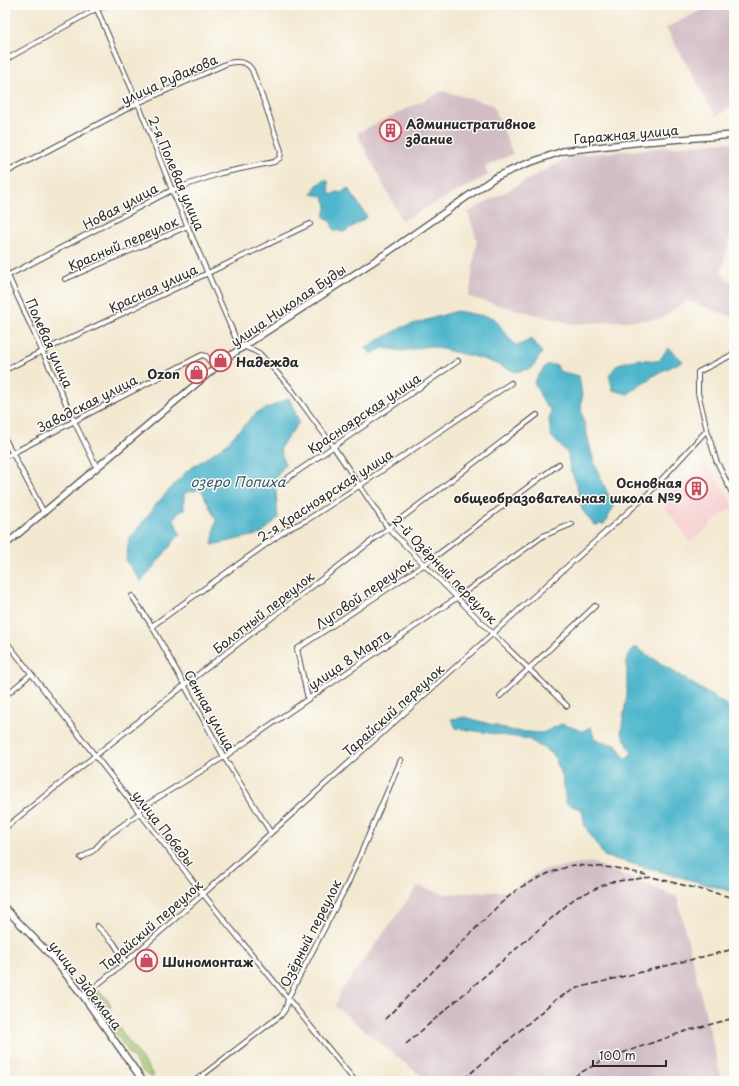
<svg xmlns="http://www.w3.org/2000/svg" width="739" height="1086" viewBox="0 0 739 1086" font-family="'Playpen Sans',sans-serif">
	<rect width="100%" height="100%" fill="#fdfcf7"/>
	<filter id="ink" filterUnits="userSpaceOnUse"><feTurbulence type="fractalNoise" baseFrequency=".025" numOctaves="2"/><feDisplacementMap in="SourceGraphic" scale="8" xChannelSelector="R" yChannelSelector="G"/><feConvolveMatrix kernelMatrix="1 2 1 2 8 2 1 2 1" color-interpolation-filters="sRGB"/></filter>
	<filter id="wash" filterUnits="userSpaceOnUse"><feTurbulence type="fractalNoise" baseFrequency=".012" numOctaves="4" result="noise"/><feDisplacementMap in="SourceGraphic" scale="16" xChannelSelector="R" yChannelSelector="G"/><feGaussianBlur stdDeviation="0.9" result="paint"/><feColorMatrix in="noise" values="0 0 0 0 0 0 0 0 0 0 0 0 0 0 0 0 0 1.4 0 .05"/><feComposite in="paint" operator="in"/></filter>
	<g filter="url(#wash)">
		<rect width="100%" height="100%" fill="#f3e9d1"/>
		<path fill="#f7cfd0" d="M705,462L734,505L690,542L659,499Z"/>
		<g fill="#d2bdc5">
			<path d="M711,5H734V106L716,116L666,28Z"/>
			<path d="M443,91L493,105L513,154L485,167L488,175L402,221L357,133Z"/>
			<path d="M724,142L734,143V223L721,273L734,284V317L686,301L661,319L572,324L469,297L477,240L468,212L571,156Z"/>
			<path d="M591,862L677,897L722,1081H427L335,1006L341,991L418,886L444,894L512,891L540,871Z"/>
		</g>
		<g fill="#9fc46e" stroke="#65784c">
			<path d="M95,990C101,991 109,1000 111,1006L110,1008Z"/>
			<path d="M93,991L108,1010C98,1013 93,1004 90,996Z"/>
			<path d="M115,1022L154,1076L150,1077L142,1071L113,1030V1024Z"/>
		</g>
		<g fill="#4eb6cc" stroke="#3c707c">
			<path d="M324,180L328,181L329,191L331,195L337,192L341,193L348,188L367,217L344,232L334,230L330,220L324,217L327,204L322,196L311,194L317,185Z"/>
			<path d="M457,311L494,318L509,338L517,346L532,339L542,353L532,368L516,372L484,359L429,346L403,351L383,348L371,354L366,347L403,327Z"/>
			<path d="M668,348L683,361L656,374L628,394L613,390L609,375L618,364L638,359L659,361Z"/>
			<path d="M546,365H557L559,371L579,376L582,396L581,410L594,463L614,507L604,524L594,525L582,510L576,482L570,469L568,454L551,436L549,420L551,410L545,405L534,382Z"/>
			<path d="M289,398L299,422L280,448L285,465L275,479L278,518L261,534L212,545L216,520L201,489L184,493V509L173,518L180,534L141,582L126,561L129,540L159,501L187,471L225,445L255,414Z"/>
			<path d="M635,647L734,710V892L604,856L585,826L582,810L566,803L562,775L553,754L528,739L456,728L451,719L465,717L514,731L542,733L562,724L582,731L591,727L594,738L607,744H616L625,759L632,753L621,732L627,695V658Z"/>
		</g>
	</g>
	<g filter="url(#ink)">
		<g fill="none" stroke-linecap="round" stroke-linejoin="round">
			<defs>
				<g id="street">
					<path d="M95,5L138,103L172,190L236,339C244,350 250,347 260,354L289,386L333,446L388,528L493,634L567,706"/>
					<path d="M5,60L96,9L107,5"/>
					<path d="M5,173L138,103L228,63C238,61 247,61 252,70L265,104L281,151L280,158L274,162L221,173L172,190L5,277"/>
					<path d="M5,269L74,421L97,468"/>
					<path d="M65,279L188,226"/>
					<path d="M734,354L698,372V393L707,430L716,460L734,497"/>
					<path d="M5,370L43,351L208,273L310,224"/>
					<path d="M5,439L44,513"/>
					<path d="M5,457L202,355L206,356L215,369"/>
					<path d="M282,482L458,361"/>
					<path d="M132,596L152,626L224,757L271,833"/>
					<path d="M152,626L286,530L307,520L359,486L511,383"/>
					<path d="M5,640L203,894L355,1081"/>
					<path d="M5,696L31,674"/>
					<path d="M500,696L595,606"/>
					<path d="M308,699L297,649L425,564L559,464"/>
					<path d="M138,810L224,757L308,699L458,597L543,536L572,524"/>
					<path d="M5,828C179,687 358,551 537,415"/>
					<path d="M81,858L94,850L106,837L140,813"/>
					<path d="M97,926L113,942L126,962"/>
					<path d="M83,996L126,962L203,894L649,493L707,430"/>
					<path d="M195,1081L281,1015C286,1010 287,1005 288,998L348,883L401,760"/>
				</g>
				<g id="secondary">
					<path d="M5,545L227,358L243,347L385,254L494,178L523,165L563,151L642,142L734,135"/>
					<path d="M5,908L52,957L83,996L143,1081"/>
				</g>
			</defs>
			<use href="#street" stroke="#494844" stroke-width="6"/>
			<use href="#secondary" stroke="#494844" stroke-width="8"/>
			<use href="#street" stroke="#fff" stroke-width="4"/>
			<use href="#secondary" stroke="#fff" stroke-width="5.5"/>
			<g stroke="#2b2b2b" stroke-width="1.5" stroke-dasharray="6 3" stroke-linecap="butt">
				<path d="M385,1019L500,904L519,888L549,873L573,865L616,868L646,875"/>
				<path d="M406,1044L575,898L610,882L652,877L734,898"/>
				<path d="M464,1079L555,1000L577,988L734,949"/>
				<path d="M566,1081L605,1059L686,1031L734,1018"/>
			</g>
		</g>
	</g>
	<defs>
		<symbol id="building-ring" viewBox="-11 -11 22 22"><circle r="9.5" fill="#fdfcf7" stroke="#d1495b" stroke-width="1.5"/><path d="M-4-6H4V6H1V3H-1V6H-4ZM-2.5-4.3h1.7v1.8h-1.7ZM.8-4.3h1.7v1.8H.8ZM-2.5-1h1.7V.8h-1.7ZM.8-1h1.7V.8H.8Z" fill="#d1495b"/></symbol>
		<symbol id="shop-ring" viewBox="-11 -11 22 22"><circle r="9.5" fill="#fdfcf7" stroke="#d1495b" stroke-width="1.5"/><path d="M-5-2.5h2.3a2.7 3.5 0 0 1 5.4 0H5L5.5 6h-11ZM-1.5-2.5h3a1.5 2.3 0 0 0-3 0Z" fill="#d1495b"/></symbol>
	</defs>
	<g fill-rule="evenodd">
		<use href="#building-ring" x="378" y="118" width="25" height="25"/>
		<use href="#shop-ring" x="208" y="348" width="25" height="25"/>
		<use href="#shop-ring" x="184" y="360" width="25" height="25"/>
		<use href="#building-ring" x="684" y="476" width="25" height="25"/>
		<use href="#shop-ring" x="134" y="948" width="25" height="25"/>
	</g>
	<g text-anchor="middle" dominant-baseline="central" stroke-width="3" stroke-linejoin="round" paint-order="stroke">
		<g font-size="13" fill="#2b2b2b" stroke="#fdfcf7">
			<text transform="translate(169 79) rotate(-24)">улица Рудакова</text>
			<text transform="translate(626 134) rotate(-5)">Гаражная улица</text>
			<text transform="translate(177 173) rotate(67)">2-я Полевая улица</text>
			<text transform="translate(120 206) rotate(-28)">Новая улица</text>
			<text transform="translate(123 243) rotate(-23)">Красный переулок</text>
			<text transform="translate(153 288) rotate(-25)">Красная улица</text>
			<text transform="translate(288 305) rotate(-34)">улица Николая Буды</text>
			<text transform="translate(50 343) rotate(66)">Полевая улица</text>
			<text transform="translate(87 403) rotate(-27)">Заводская улица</text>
			<text transform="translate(364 413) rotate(-34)">Красноярская улица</text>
			<text transform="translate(325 495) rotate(-33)">2-я Красноярская улица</text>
			<text transform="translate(445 569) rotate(46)">2-й Озёрный переулок</text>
			<text transform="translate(364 593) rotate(-34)">Луговой переулок</text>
			<text transform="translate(263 612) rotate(-38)">Болотный переулок</text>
			<text transform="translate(349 659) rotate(-34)">улица 8 Марта</text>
			<text transform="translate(210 710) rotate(61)">Сенная улица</text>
			<text transform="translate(393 710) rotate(-42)">Тарайский переулок</text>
			<text transform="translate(164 828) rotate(52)">улица Победы</text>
			<text transform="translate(151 925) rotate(-41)">Тарайский переулок</text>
			<text transform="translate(310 933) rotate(-63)">Озёрный переулок</text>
			<text transform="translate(86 985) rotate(52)">улица Эйдемана</text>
		</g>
		<g font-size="13" font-weight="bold" fill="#2b2b2b" stroke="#fdfcf7" text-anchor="start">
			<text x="406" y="123">Административное<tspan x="406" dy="15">здание</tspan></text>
			<text x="236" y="361">Надежда</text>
			<text x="180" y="373" text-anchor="end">Ozon</text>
			<text x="682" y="482" text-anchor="end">Основная<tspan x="682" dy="15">общеобразовательная школа №9</tspan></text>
			<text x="162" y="961">Шиномонтаж</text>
		</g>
		<g font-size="14" font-style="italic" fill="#375c63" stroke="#fdfcf7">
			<text x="238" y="481">озеро Попиха</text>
		</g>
	</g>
	<rect width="739" height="1086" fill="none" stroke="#fdfcf7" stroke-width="20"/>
	<path d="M593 1060v6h73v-6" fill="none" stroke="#2b2b2b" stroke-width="2"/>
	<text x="599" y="1060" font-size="12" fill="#2b2b2b" stroke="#fdfcf7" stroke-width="3" paint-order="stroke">100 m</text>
</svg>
